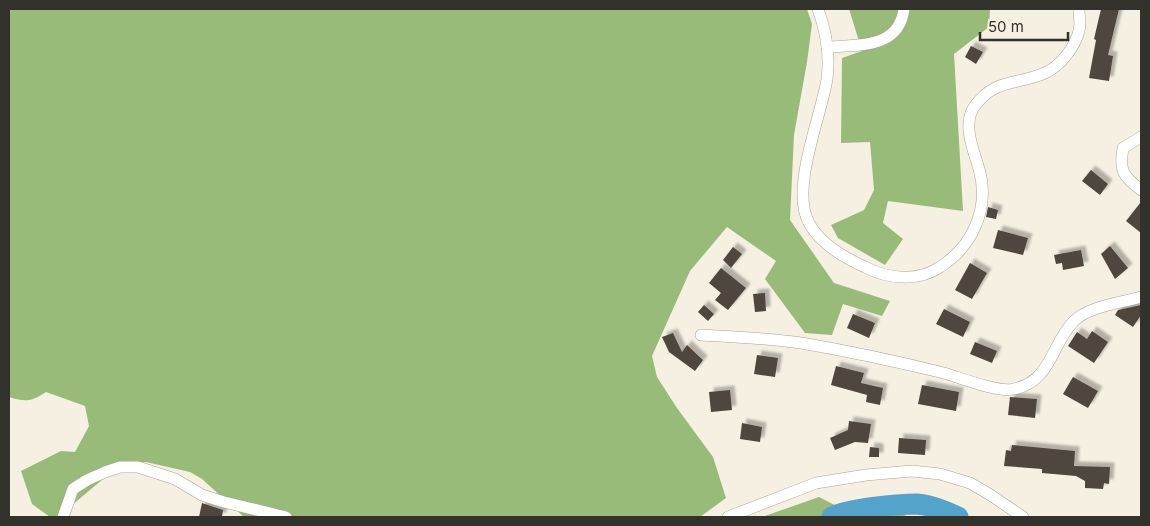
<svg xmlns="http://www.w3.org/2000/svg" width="1150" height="526" viewBox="0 0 1150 526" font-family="Inter,sans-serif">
	<defs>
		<filter id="shadow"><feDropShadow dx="4.5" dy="-4.5" stdDeviation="1" flood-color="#0004"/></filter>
	</defs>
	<rect width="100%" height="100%" fill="#f5f0e2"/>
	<g fill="#99bb7a">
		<path d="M9,9H807L812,24L807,62L794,135L790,220L834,283L890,301L882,316L843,304L832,335L805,333L765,279L776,261L727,227L690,271L652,356L657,377L677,408L713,457L726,498L700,517H244L202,479L190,472L146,462L121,464L59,516L50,517L32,504L21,471L61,451L75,452L89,426L85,406L46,392C31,402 26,402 9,397Z"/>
		<path d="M849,9H990L989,27L954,54L963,211L888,201L883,223L903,239L885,265L838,238L831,225L864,210L874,190L870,142L841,143L842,58L862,51Z"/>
		<path d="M819,497L854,515L899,513L909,517H762Z"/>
	</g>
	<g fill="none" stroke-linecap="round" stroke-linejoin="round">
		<path stroke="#54a3ca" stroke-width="21" d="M832,517C849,509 897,504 917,504C931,505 945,511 958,517"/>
	</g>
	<g fill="#4f463d" filter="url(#shadow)">
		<path d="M1101,9H1119L1108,55L1113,56L1109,81L1089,78L1096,40L1094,39Z"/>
		<path d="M971,46L983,52L976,64L965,57Z"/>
		<path d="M1091,170L1108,184L1100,195L1082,181Z"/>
		<path d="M1141,202V233L1126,221Z"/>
		<path d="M988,207L998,210L996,219L986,217Z"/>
		<path d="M998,230L1028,238L1023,255L993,248Z"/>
		<path d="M1110,246L1128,268L1115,279L1101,254Z"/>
		<path d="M733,247L742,254L731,268L723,260Z"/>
		<path d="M1081,250L1084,266L1063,270L1062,263L1056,264L1054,255Z"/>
		<path d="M970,263L987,273L972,299L955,290Z"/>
		<path d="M721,268L746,288L728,310L715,300L721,293L709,283Z"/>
		<path d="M765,293L766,311L755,312L753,294Z"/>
		<path d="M704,305L714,314L708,321L698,312Z"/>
		<path d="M1141,305V315L1133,327L1115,315L1118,310Z"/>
		<path d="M944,309L970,322L963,337L936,324Z"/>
		<path d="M853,314L875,323L869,338L847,328Z"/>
		<path d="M1092,331L1108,342L1094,363L1068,346L1077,332L1087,339Z"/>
		<path d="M673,333L682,352L687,345L703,360L695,371L669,352L662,337Z"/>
		<path d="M975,342L997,351L992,363L970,354Z"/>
		<path d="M757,355L778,358L775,377L754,374Z"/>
		<path d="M836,366L864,373L861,383L883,388L880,405L866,402L867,395L831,385Z"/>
		<path d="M1073,377L1098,391L1088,408L1063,394Z"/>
		<path d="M922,385L959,392L956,411L918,404Z"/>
		<path d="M730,390L732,410L711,412L709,392Z"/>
		<path d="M1010,397L1037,399L1035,418L1008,415Z"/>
		<path d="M849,421L871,424L868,443L855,442L835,450L830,438L848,430Z"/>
		<path d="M742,423L762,427L760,442L740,439Z"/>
		<path d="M899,438L926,440L925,455L898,453Z"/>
		<path d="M1012,445L1075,451L1074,466L1110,467L1109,484L1104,483L1103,489L1085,488V481L1076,476L1042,473V469L1004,466L1006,450L1011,451Z"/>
		<path d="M870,447L879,448V457H869Z"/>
		<path d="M202,503L223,510L222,517H199Z"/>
	</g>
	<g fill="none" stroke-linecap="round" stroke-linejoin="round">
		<defs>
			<g id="minor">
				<path d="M818,9C826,31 830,56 827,79C821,117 790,189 809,223C820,244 845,258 865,267C888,279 918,282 940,267C973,246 990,208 979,169C974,151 962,125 974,107C995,77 1018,86 1047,72C1061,65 1075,47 1079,31C1081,25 1079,16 1079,9"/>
				<path d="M827,47C858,45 899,49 904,9"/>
				<path d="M1141,137L1123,148C1119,171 1123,176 1141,190"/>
				<path d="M701,335C736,337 772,338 807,344C853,352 899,362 944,373C961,378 998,393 1014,389C1052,381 1051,344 1074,321C1089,306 1121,303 1141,297"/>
				<path d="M63,517L73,489L87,480L105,472L120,467H138L175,479L202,495L224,502L286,517"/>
				<path d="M728,517L816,483L866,475L912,471L940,474L970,483L989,494L1023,517"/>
			</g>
		</defs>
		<use href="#minor" stroke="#a9a497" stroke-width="12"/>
		<use href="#minor" stroke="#fff" stroke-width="11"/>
	</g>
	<rect width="1150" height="526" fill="none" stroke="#32312b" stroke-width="20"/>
	<path d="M980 32v8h88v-8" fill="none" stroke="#32312b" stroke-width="2.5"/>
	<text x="988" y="32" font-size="15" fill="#32312b" stroke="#f5f0e2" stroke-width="4" paint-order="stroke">50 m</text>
</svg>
